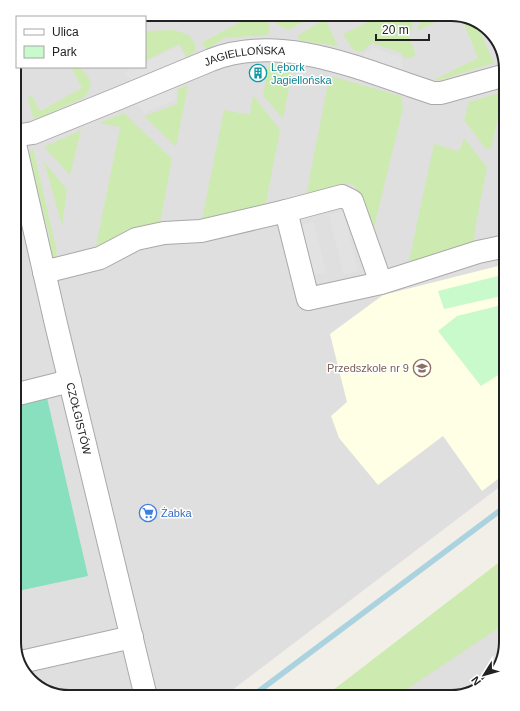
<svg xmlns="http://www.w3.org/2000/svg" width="520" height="711" viewBox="0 0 520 711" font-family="Helvetica,sans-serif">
	<rect width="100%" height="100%" fill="#f2efe9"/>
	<g fill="#e0dfdf">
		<path d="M69,14H455L479,21L499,41L506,69V482L223,697H65L41,690L21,670L14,642V65L17,59V67H145V17H61Z"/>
		<path d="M506,571V642L499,669L479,690L451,697H333Z"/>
	</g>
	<path fill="#ffffe5" d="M506,264V473L482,491L443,436L378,485L339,438L331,416L347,402L330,334L383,295Z"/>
	<g fill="#cdebb0">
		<path d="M244,14H263L270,26L268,35L225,38L207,49L201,43L246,19Z"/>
		<path d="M272,14H315L289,30L278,25Z"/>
		<path d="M385,14H416L409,36L416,55L405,59L401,53L372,43L362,52L353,50L343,34Z"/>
		<path d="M424,14H453L417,31L421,18Z"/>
		<path d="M461,16L475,20L494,63L437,81L435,79L478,58Z"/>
		<path d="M325,19L338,46L301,41L297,36Z"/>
		<path d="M174,30L189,35L195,44V52L187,57L179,44L145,61V31Z"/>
		<path d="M269,63L293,68L283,119L263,95Z"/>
		<path d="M71,67H79C91,78 96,85 83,98L37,119L33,117L28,100L31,94L40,111L82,88Z"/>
		<path d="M334,77L401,96L403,108L373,232L356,187L348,183L324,194L306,196L329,78Z"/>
		<path d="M188,85L176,147L144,116L177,104L178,89Z"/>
		<path d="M502,92L503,94L491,149L485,148L464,120L469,102Z"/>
		<path d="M253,95L280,130L265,208L201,224L224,110L250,115Z"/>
		<path d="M124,113L172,159L159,228L95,251L120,127L99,123Z"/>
		<path d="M81,130L70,175L44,147Z"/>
		<path d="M464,138L487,167L477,218L473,246L408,265L434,144L459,151Z"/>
		<path d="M33,148L57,251L55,259L51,256L48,242L50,239L28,154Z"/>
		<path d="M44,161L67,190L62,226Z"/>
		<path d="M506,557V623L395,697H324Z"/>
	</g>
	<g fill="#c8facc">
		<path d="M506,274V295L444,309L438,291Z"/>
		<path d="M506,304V370L481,386L438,331L457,316Z"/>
	</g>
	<path fill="#88e0be" d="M47,398L88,576L18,591L14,577V407Z"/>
	<g fill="#e2e2e2">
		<path d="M179,46L186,58L130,83L125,72L135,67H145V62Z"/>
		<path d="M372,47L401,58L403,70L362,57Z"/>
		<path d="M176,87L175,100L144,113L136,104Z"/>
		<path d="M343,211L358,271L344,275L329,215Z"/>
		<path d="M313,222L327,272L313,276L300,226Z"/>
	</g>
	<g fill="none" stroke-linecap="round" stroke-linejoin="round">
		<path stroke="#aad3df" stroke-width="5.5" d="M251,697L506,506"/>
		<defs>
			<g id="minor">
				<path id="s1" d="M14,136L33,133L117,99L211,60C283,32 364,71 433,93H441L506,75"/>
				<path id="s2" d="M14,140L56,324L146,697"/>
				<path d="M44,272L100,258L136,239L164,233L201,231L286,211"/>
				<path d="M381,283L352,201L342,196L286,211L308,299L381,283L478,252L506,246"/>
				<path d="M14,395L70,381"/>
				<path d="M21,662L132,637"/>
			</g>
		</defs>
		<use href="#minor" stroke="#a9a9a9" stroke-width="24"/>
		<use href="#minor" stroke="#fff" stroke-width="22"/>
	</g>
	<defs>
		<symbol id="building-ring" viewBox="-11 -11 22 22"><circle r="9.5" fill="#fff" stroke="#0f9aa8" stroke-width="1.5"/><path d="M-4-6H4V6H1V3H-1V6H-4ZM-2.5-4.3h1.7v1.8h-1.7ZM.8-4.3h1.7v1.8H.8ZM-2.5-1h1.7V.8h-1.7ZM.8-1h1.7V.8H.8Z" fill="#0f9aa8"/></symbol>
		<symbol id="school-ring" viewBox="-11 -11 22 22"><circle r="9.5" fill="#fff" stroke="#8d6e63" stroke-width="1.5"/><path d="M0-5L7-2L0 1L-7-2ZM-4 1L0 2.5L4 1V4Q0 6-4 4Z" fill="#8d6e63"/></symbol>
		<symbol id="supermarket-ring" viewBox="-11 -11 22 22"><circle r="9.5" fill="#fff" stroke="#3f7fe0" stroke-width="1.5"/><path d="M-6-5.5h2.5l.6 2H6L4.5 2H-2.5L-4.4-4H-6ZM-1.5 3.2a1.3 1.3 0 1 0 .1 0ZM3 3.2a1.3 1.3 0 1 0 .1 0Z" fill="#3f7fe0"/></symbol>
	</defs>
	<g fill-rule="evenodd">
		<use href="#building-ring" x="248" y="63" width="20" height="20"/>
		<use href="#school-ring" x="412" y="358" width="20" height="20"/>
		<use href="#supermarket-ring" x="138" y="503" width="20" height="20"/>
	</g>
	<g text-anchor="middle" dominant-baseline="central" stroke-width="3" stroke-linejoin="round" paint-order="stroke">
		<g font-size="11" fill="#222" stroke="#fff">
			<text stroke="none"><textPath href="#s1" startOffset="246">JAGIELLOŃSKA</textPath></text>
			<text stroke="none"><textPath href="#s2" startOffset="286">CZOŁGISTÓW</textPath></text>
		</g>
		<g font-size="11" fill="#0d838f" stroke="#fff" text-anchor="start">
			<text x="271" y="67">Lębork<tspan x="271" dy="13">Jagiellońska</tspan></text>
		</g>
		<g font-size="11" fill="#785e54" stroke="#fff" text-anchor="end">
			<text x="409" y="368">Przedszkole nr 9</text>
		</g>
		<g font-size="11" fill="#366cbe" stroke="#fff" text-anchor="start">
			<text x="161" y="513">Żabka</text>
		</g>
	</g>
	<path d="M0 0H520V711H0ZM69 21H451A48 48 0 0 1 499 69V642A48 48 0 0 1 451 690H69A48 48 0 0 1 21 642V69A48 48 0 0 1 69 21Z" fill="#fff" fill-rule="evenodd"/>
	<path fill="none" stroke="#222" stroke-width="2" d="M69 21H451A48 48 0 0 1 499 69V642A48 48 0 0 1 451 690H69A48 48 0 0 1 21 642V69A48 48 0 0 1 69 21Z"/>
	<rect x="16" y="16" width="130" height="52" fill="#ffffff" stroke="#a7a7a7"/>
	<rect x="24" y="29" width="20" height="6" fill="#ffffff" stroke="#a7a7a7"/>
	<text x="52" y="36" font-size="12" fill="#222222">Ulica</text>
	<rect x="24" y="46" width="20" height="12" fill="#c8facc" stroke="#a7a7a7"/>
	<text x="52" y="56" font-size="12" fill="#222222">Park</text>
	<g transform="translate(484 675) rotate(233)" stroke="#ffffff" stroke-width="3" paint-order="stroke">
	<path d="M0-3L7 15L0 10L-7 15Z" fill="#222222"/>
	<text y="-6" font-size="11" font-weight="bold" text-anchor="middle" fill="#222222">N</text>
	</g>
	<path d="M376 34v6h53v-6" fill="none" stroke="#222222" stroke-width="2"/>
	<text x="382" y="34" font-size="12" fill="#222222" stroke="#ffffff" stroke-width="3" paint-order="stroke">20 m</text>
</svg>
